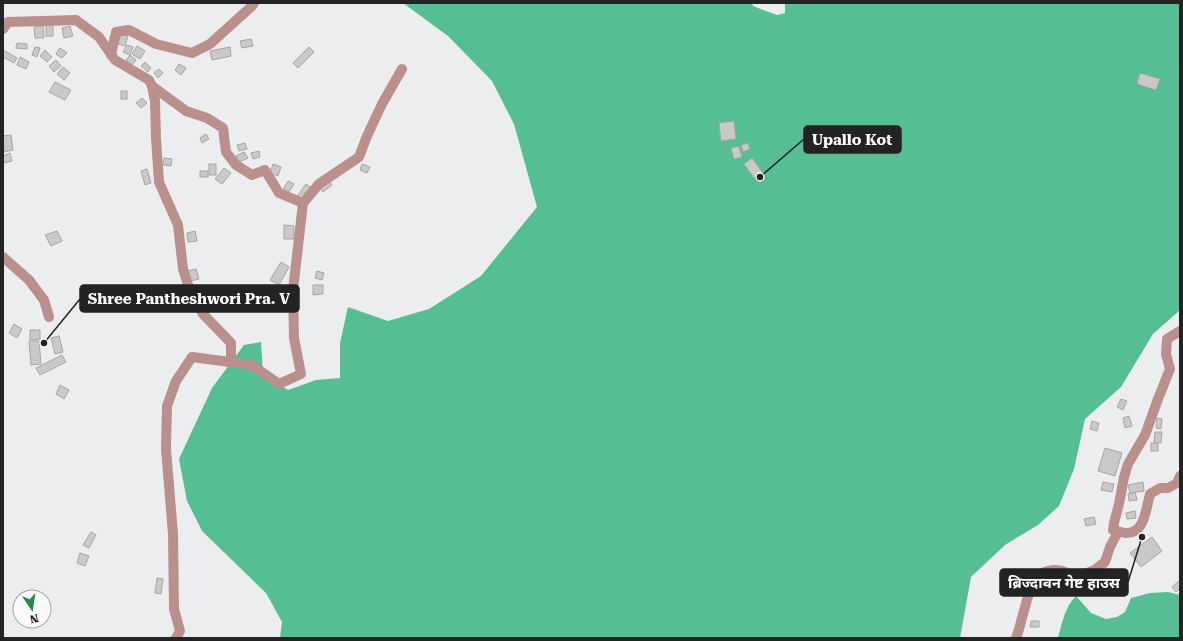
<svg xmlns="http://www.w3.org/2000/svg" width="1183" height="641" viewBox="0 0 1183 641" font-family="'Roboto Serif','Noto Sans Devanagari',serif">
	<rect width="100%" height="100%" fill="#ecedef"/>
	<g fill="#55be93">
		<path d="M403,3H752L753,6L777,15L785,13V3H1180V310L1153,334L1121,387L1085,419L1074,469L1059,506L1038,525L1005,545L971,577L960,638H280L282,622L266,593L202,531L187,501L179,459L212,388L244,345L261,342L263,374L288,390L316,380L340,378V343L348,307L388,321L429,309L481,276L537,207L514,124L492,81L448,36Z"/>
		<path d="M1168,592L1180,595V638H1058C1062,623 1065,607 1076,596L1091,613L1106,619L1117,617L1125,612L1131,598L1150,593Z"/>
	</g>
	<g fill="#cac9c7" stroke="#a7a5a4">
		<rect x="46" y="25" width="7" height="11"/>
		<path d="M43,26L44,38H35L34,27Z"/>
		<path d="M70,26L73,36L64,38L62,28Z"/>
		<path d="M121,34L128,36L125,46L118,44Z"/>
		<path d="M251,39L253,46L242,48L240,41Z"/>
		<path d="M17,43L27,44V49L16,48Z"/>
		<path d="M127,45L133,47L130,55L123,52Z"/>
		<path d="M137,46L145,51L140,59L132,54Z"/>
		<path d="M35,47L40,48L37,57L32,55Z"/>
		<path d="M230,47L231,56L212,60L210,51Z"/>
		<path d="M309,47L314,52L298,68L293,63Z"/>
		<path d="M60,48L67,53L62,58L56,54Z"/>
		<path d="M3,50L17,58L14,63L3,57Z"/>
		<path d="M45,50L52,57L47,62L40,56Z"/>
		<path d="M130,55L136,60L132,65L126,60Z"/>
		<path d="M20,57L29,62L26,69L17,65Z"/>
		<path d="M56,60L61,66L54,72L49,66Z"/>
		<path d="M145,62L151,68L148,72L141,66Z"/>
		<path d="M179,64L186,68L181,75L175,70Z"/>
		<path d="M63,67L70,73L64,80L57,74Z"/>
		<path d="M159,69L163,73L158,78L154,73Z"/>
		<path d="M1140,73L1160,79L1156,90L1137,84Z"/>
		<path d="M55,82L71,90L65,100L49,92Z"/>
		<rect x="121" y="91" width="6" height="8"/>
		<path d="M142,98L147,103L141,108L136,103Z"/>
		<path d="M734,121L736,139L721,141L719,123Z"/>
		<path d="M206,134L209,139L202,143L200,138Z"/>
		<path d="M11,135L13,150L4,152L3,136Z"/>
		<path d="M245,143L247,149L239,151L237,145Z"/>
		<path d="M748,143L750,149L743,152L741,145Z"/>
		<path d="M739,146L742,157L734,159L731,148Z"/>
		<path d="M259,151L260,157L253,159L251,153Z"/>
		<path d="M244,152L248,158L239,162L236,156Z"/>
		<path d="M10,153L12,161L4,163L3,156Z"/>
		<path d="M164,158L172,159L171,166L163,165Z"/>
		<path d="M752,158L762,172L754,178L744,164Z"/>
		<rect x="209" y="164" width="7" height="11"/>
		<path d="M273,164L281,167L278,176L270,173Z"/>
		<path d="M362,164L370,167L367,173L360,170Z"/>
		<path d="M224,168L231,173L222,184L215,179Z"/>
		<path d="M147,169L151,183L145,185L141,171Z"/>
		<rect x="200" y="171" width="8" height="6"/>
		<path d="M329,180L332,185L323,192L320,187Z"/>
		<path d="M288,181L294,184L289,192L283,189Z"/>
		<path d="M306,184L312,188L302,202L296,198Z"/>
		<path d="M284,225L294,226V239H284Z"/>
		<path d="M57,231L62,241L51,246L45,235Z"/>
		<path d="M195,231L197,241L188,242L187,233Z"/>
		<path d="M281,262L289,267L279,285L270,280Z"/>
		<path d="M196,269L199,279L190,281L187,271Z"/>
		<path d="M317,271L324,273L322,280L315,278Z"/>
		<path d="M313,285H323V294L313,295Z"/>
		<path d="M14,324L22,329L17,338L9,333Z"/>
		<path d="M30,330H40V339L30,340Z"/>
		<path d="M59,336L63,352L55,354L51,338Z"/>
		<path d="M29,341H39L41,364L31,365Z"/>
		<path d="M62,355L66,362L40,375L36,368Z"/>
		<path d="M60,385L69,390L64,399L56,394Z"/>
		<path d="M1121,399L1127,401L1123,410L1117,407Z"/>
		<path d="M1129,416L1132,426L1125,428L1123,418Z"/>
		<path d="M1157,418L1162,419L1161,429L1156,428Z"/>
		<path d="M1092,421L1099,423L1097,431L1090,429Z"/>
		<path d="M1155,432H1162L1161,443L1154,442Z"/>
		<rect x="1151" y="443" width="7" height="8"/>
		<path d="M1105,448L1122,453L1115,476L1098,471Z"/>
		<path d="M1103,482L1114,484L1112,492L1101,490Z"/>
		<path d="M1143,482L1144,491L1130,493L1128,485Z"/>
		<path d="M1135,492L1137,500L1129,501L1128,494Z"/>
		<path d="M1135,511L1136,518L1127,519L1126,513Z"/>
		<path d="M1094,517L1096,524L1086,526L1084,519Z"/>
		<path d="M91,532L96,535L89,548L83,545Z"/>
		<path d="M1152,537L1162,551L1141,567L1130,553Z"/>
		<path d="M80,553L89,556L85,566L77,563Z"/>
		<path d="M157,578L163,579L161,594L155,593Z"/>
		<path d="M1180,580V588L1176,592L1172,587Z"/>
		<path d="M1031,621H1039V627H1030Z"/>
	</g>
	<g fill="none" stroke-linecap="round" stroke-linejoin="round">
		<g stroke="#bb908c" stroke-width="10">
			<path d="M3,29L8,22L76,20L99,37L115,60L149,80L152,86L186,111L207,118L223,128L226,152L236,165L252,175L265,170L279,193L303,203"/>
			<path d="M111,55L116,32L129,30L156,44L192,53L210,44L252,6L254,3"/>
			<path d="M152,86L155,101L156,138L159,182L178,225L183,269L190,291L203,314L231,343V362"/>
			<path d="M3,257L29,280L44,300L49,317"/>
			<path d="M1180,331L1167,339L1166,354L1170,369L1158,399L1145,435L1128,464L1124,477L1119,504L1114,523L1113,530C1118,532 1121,532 1126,533C1145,534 1146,508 1150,494L1160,488H1168L1177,483L1180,476"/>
			<path d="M176,638L180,631L174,609L173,534L166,449L167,406L176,381L192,357L252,365L279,384L301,374L294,338L293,290L303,203L319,184L359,157L367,136L382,104L402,69"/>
			<path d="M1016,638C1022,624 1028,583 1040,574C1044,572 1050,570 1055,570C1063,571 1066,571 1072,576L1085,574L1095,570L1105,562L1110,547L1118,532"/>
		</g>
	</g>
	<path fill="none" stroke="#232323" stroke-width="1.5" d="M760 177L804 139M44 343L80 299M1142 537L1128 582"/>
	<g fill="#232323" stroke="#fafafc" stroke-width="1.5">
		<circle cx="760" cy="177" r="4"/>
		<circle cx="44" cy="343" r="4"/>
		<circle cx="1142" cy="537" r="4"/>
	</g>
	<g fill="#232323" stroke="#232323" stroke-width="1.5">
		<rect x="804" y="126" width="97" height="27" rx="4"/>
		<rect x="80" y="285" width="219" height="27" rx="4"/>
		<rect x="1000" y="569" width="128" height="27" rx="4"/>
	</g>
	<g font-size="15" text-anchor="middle" font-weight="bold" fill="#fff">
		<text x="852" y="145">Upallo Kot</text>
		<text x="189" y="304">Shree Pantheshwori Pra. V</text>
		<text x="1064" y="588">ब्रिज्दावन गेष्ट हाउस</text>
	</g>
	<rect width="1183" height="641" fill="none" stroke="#232323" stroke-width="8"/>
	<g transform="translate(32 609) rotate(167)"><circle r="19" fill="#fafafc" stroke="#a4a4a5"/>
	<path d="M0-3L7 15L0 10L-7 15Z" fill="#258b41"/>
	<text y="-6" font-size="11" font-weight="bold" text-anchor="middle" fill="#232323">N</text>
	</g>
</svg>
